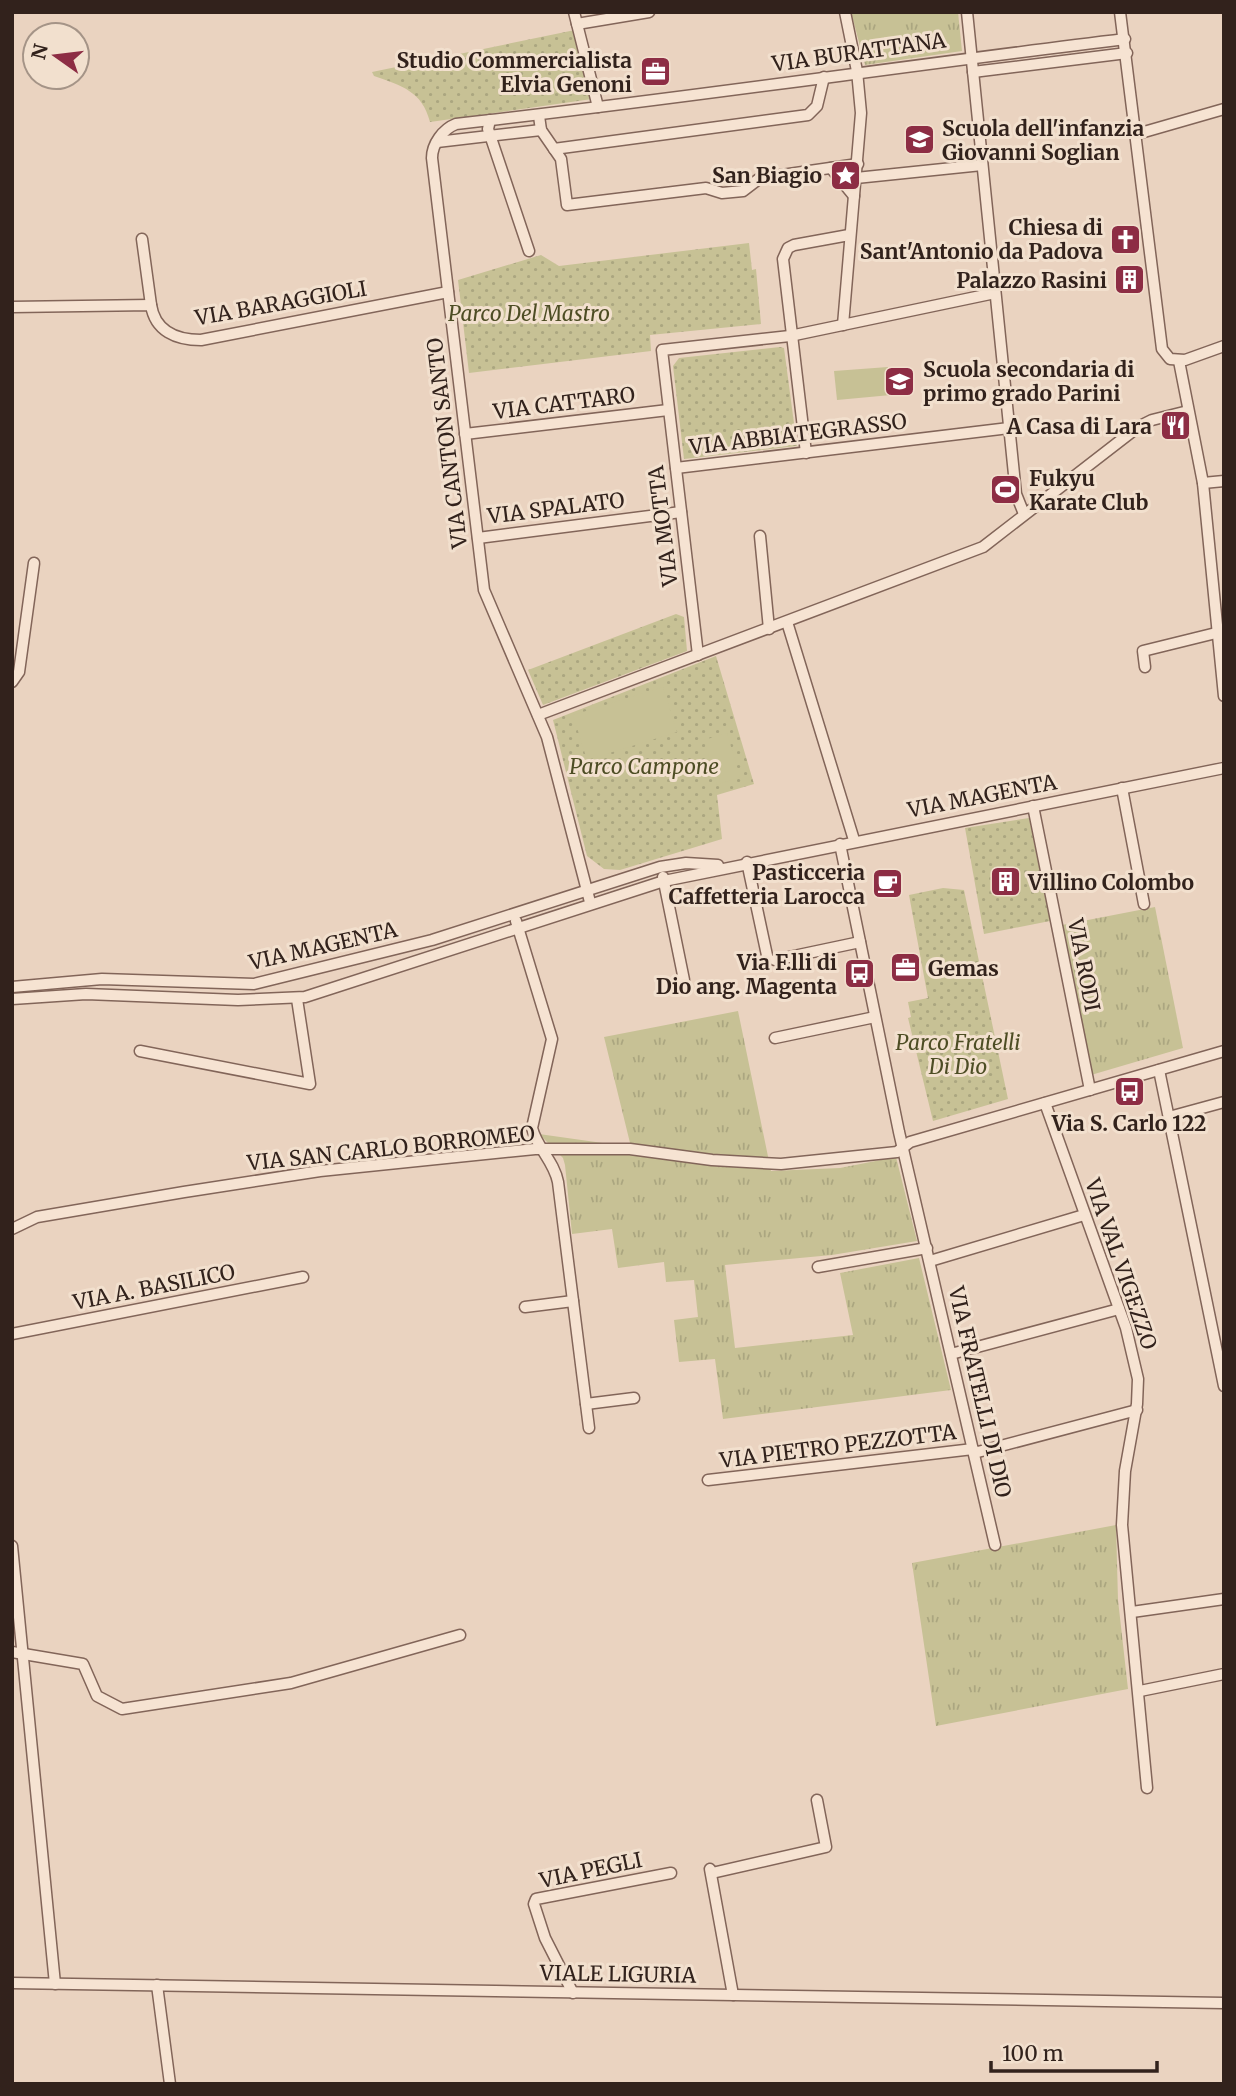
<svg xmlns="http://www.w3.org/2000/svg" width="1236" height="2096" viewBox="0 0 1236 2096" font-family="Merriweather,serif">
	<defs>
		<pattern id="grass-tufts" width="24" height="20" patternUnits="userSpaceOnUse" patternTransform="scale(1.75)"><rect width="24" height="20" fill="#c7c195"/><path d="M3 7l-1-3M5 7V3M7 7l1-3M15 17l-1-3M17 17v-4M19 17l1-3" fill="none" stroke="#aba680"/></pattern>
		<pattern id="park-dots" width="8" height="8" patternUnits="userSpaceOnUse" patternTransform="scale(1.75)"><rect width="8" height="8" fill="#c7c195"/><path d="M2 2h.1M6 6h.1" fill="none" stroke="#aba680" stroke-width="1.8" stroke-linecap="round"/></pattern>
	</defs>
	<rect width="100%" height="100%" fill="#ead3c0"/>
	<g fill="url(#grass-tufts)">
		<path d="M851,12H958L962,51L865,65Z"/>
		<path d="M1155,907L1183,1048L1091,1075L1062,925Z"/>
		<path d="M738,1011L771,1171L840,1168L896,1157L917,1241L832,1255L725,1265L735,1348L853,1335L840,1273L919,1258L951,1390L723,1419L715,1359L679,1362L674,1320L698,1317L694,1280L666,1282L664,1262L618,1268L612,1229L572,1234L565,1165L563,1158L539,1134L631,1147L604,1037Z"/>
		<path d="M1116,1525L1118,1600L1128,1689L936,1726L912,1563Z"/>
	</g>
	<g fill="url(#park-dots)">
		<path d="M575,30L592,99L430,122C422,91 402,86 374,76L372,72Z"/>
		<path d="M749,243L752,270L756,269L761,324L650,335L651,351L469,373L458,280L541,255L559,266Z"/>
		<path d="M780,347L784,348L797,446L684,459L673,366L679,358Z"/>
		<path d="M676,614L684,617L687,651L543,705L528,670Z"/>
		<path d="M716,656L754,784L717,795L722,839L620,870L604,869L587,856L553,720Z"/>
		<path d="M1029,818L1050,921L984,934L965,828Z"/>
		<path d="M943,888L964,890L1008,1099L933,1121L908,1018L911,1017L908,1002L928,998L909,895Z"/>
	</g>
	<g fill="#c7c195">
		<path d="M888,367L891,395L837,400L834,371Z"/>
		<path d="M663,687L677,732L587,760L573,715Z"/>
		<path d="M727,733L740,777L717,785L704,740Z"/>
	</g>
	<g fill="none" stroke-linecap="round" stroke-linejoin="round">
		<defs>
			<g id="minor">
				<path d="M574,12L598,107"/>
				<path d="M967,12L1016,494L1024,514"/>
				<path d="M1120,12L1162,349L1170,359L1185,360L1224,346"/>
				<path d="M577,24L649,12"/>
				<path d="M973,72L1127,53"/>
				<path d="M539,116L541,130L561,159L567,205L706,188L722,193L743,191L760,178L858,164"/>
				<path d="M490,120L488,129L529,251"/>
				<path d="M1137,134L1224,109"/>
				<path d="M437,142L541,130"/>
				<path d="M554,149L808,115L817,106L824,77"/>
				<path d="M831,168L854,196"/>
				<path d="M856,178L982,165"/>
				<path d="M142,239L151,305"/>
				<path d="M12,307L151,305C155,331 176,340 201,340L448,292"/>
				<path d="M843,325L861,113L857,71L845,12"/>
				<path d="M1179,361L1203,483L1224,696"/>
				<path d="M465,434L668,410"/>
				<path d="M806,453L783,259L788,248L794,245L849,235"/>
				<path d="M676,468L1009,428"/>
				<path d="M1203,483L1224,481"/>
				<path d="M760,536L769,629"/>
				<path d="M478,538L681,512"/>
				<path d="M787,622L854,840"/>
				<path d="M698,655L662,350L790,336L995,293"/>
				<path d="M1145,667L1143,651L1216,633"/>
				<path d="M12,682L19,672L34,563"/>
				<path d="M538,715L983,547L1138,427L1152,420L1188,411"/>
				<path d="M1122,788L1144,904"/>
				<path d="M1033,806L1090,1090"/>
				<path d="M840,844L899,1132L995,1545"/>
				<path d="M747,862L768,960"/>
				<path d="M663,877L684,980"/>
				<path d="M590,902L547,737L484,590L432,158C432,144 443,129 456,124C680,99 902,66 1125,39"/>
				<path d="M516,921L552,1039L532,1128C537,1148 554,1161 558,1182L589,1428"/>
				<path d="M775,960L860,942"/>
				<path d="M12,987L102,979L254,984L432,940L660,867L686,863L718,865"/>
				<path d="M12,999L86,994L238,1000L305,997L664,881L1224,768"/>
				<path d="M775,1038L875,1017"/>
				<path d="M140,1051L310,1084L297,999"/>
				<path d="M1159,1070L1224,1386"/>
				<path d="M1045,1103L1126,1328L1138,1379L1137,1404L1125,1471L1122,1525L1147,1788"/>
				<path d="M1169,1117L1224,1102"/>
				<path d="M12,1229L37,1217L184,1192L320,1171L535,1149H630L712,1160L781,1164L897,1152L910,1142L1224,1051"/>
				<path d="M930,1261L1084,1215"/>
				<path d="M818,1267L927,1248"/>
				<path d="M525,1307L573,1301"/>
				<path d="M12,1334L303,1277"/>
				<path d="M951,1354L1119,1309"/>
				<path d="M586,1404L634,1398"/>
				<path d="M974,1453L1137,1410"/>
				<path d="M708,1480L973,1449"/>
				<path d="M12,1546L55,1984"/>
				<path d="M1132,1612L1224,1599"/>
				<path d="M12,1652L83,1664L97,1696L122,1709L291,1683L460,1635"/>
				<path d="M1140,1691L1224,1674"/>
				<path d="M710,1869L733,1995"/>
				<path d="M712,1873L826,1847L817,1800"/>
				<path d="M12,1983L1224,2003"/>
				<path d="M157,1985L170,2084"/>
				<path d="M573,1993L545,1938L534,1904L536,1899L671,1873"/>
			</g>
		</defs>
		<use href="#minor" stroke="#826559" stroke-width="13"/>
		<use href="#minor" stroke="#f6e3d2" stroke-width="10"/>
	</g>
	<defs>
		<symbol id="office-square" viewBox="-11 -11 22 22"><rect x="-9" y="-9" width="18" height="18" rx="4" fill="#8d2d44" stroke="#f2e0ce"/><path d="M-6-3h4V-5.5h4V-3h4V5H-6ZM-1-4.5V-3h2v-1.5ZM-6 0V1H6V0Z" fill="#fff"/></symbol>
		<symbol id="school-square" viewBox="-11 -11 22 22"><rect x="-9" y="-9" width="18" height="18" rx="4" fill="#8d2d44" stroke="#f2e0ce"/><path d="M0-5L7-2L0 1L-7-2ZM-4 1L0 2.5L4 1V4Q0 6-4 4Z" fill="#fff"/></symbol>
		<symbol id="sight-square" viewBox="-11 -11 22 22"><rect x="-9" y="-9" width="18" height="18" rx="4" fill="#8d2d44" stroke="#f2e0ce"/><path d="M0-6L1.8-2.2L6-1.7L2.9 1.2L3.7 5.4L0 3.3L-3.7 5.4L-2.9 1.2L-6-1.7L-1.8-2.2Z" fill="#fff"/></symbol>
		<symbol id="church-square" viewBox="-11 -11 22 22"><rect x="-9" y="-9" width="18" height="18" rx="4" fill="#8d2d44" stroke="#f2e0ce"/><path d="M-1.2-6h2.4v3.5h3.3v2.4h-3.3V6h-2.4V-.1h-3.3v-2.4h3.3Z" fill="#fff"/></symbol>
		<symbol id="building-square" viewBox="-11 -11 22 22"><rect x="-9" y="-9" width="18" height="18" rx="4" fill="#8d2d44" stroke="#f2e0ce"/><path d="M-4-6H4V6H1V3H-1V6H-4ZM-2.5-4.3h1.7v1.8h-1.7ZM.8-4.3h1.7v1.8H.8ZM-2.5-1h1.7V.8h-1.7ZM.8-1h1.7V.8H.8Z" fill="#fff"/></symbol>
		<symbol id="restaurant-square" viewBox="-11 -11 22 22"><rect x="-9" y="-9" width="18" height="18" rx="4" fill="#8d2d44" stroke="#f2e0ce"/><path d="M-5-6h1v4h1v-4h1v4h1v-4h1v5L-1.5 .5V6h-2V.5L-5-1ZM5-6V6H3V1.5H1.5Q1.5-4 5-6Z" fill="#fff"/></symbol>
		<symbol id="stadium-square" viewBox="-11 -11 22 22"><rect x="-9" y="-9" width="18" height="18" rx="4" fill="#8d2d44" stroke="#f2e0ce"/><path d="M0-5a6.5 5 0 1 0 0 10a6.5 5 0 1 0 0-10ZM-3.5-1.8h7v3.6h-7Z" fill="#fff"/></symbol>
		<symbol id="cafe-square" viewBox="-11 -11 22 22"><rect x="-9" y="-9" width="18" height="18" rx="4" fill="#8d2d44" stroke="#f2e0ce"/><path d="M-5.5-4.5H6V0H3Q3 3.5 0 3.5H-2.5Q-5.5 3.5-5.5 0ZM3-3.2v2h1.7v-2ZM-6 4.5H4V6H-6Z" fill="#fff"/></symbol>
		<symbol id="bus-square" viewBox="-11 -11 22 22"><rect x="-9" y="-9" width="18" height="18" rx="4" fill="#8d2d44" stroke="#f2e0ce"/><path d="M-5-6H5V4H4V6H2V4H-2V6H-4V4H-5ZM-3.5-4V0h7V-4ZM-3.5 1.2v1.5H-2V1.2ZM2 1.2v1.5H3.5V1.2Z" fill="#fff"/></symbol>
	</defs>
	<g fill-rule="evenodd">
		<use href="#office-square" x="638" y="54" width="35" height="35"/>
		<use href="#school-square" x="902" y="122" width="35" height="35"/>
		<use href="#sight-square" x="828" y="158" width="35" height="35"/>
		<use href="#church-square" x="1108" y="222" width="35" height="35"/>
		<use href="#building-square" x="1112" y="262" width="35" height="35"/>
		<use href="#school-square" x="882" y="364" width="35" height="35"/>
		<use href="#restaurant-square" x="1158" y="408" width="35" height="35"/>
		<use href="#stadium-square" x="988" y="472" width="35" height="35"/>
		<use href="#building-square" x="988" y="864" width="35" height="35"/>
		<use href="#cafe-square" x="870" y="866" width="35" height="35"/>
		<use href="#office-square" x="888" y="950" width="35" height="35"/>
		<use href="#bus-square" x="842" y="956" width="35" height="35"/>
		<use href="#bus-square" x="1112" y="1074" width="35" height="35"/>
	</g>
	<g text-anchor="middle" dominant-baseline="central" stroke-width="6" stroke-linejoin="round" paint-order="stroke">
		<g font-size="21" fill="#32221c" stroke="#f2e0ce">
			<text transform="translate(859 52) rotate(-8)">VIA BURATTANA</text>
			<text transform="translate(281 303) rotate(-10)">VIA BARAGGIOLI</text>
			<text transform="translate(564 403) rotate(-7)">VIA CATTARO</text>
			<text transform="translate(798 434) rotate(-7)">VIA ABBIATEGRASSO</text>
			<text transform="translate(447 443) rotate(-97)">VIA CANTON SANTO</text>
			<text transform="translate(556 508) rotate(-7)">VIA SPALATO</text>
			<text transform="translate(663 526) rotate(-97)">VIA MOTTA</text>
			<text transform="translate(982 796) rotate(-11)">VIA MAGENTA</text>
			<text transform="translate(323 946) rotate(-13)">VIA MAGENTA</text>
			<text transform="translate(1084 965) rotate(79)">VIA RODI</text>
			<text transform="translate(391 1148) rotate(-6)">VIA SAN CARLO BORROMEO</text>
			<text transform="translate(1121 1264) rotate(71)">VIA VAL VIGEZZO</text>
			<text transform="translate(154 1287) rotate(-11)">VIA A. BASILICO</text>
			<text transform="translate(980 1392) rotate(77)">VIA FRATELLI DI DIO</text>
			<text transform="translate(838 1446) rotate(-7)">VIA PIETRO PEZZOTTA</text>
			<text transform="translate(591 1870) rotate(-12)">VIA PEGLI</text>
			<text transform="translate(618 1974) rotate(1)">VIALE LIGURIA</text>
		</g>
		<g font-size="21" font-weight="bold" fill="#32221c" stroke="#f2e0ce" text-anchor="end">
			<text x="632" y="60">Studio Commercialista<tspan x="632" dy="24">Elvia Genoni</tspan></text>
			<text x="942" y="128" text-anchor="start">Scuola dell'infanzia<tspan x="942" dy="24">Giovanni Soglian</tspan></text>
			<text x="822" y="175">San Biagio</text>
			<text x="1103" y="227">Chiesa di<tspan x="1103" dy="24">Sant'Antonio da Padova</tspan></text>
			<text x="1107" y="280">Palazzo Rasini</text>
			<text x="923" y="369" text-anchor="start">Scuola secondaria di<tspan x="923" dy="24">primo grado Parini</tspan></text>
			<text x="1152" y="426">A Casa di Lara</text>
			<text x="1029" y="478" text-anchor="start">Fukyu<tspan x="1029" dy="24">Karate Club</tspan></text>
			<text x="865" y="872">Pasticceria<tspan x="865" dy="24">Caffetteria Larocca</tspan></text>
			<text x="1028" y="882" text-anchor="start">Villino Colombo</text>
			<text x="837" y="962">Via F.lli di<tspan x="837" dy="24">Dio ang. Magenta</tspan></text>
			<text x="928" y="968" text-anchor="start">Gemas</text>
			<text x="1129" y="1123" text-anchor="middle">Via S. Carlo 122</text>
		</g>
		<g font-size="21" font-style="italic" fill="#4d4d24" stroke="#f2e0ce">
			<text x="529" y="313">Parco Del Mastro</text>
			<text x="644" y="766">Parco Campone</text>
			<text x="958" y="1042">Parco Fratelli<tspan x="958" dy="24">Di Dio</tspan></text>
		</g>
	</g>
	<rect width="1236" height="2096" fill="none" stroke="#32221c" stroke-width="28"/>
	<g transform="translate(56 56) rotate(284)"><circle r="33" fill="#f2e0ce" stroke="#a59487" stroke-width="2"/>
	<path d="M0-5L12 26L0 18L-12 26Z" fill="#8d2d44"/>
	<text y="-10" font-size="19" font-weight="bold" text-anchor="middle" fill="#32221c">N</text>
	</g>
	<path d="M991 2061v10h166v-10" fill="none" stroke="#32221c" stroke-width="3.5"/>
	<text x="1002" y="2061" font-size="21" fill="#32221c" stroke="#f2e0ce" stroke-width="5" paint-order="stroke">100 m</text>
</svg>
